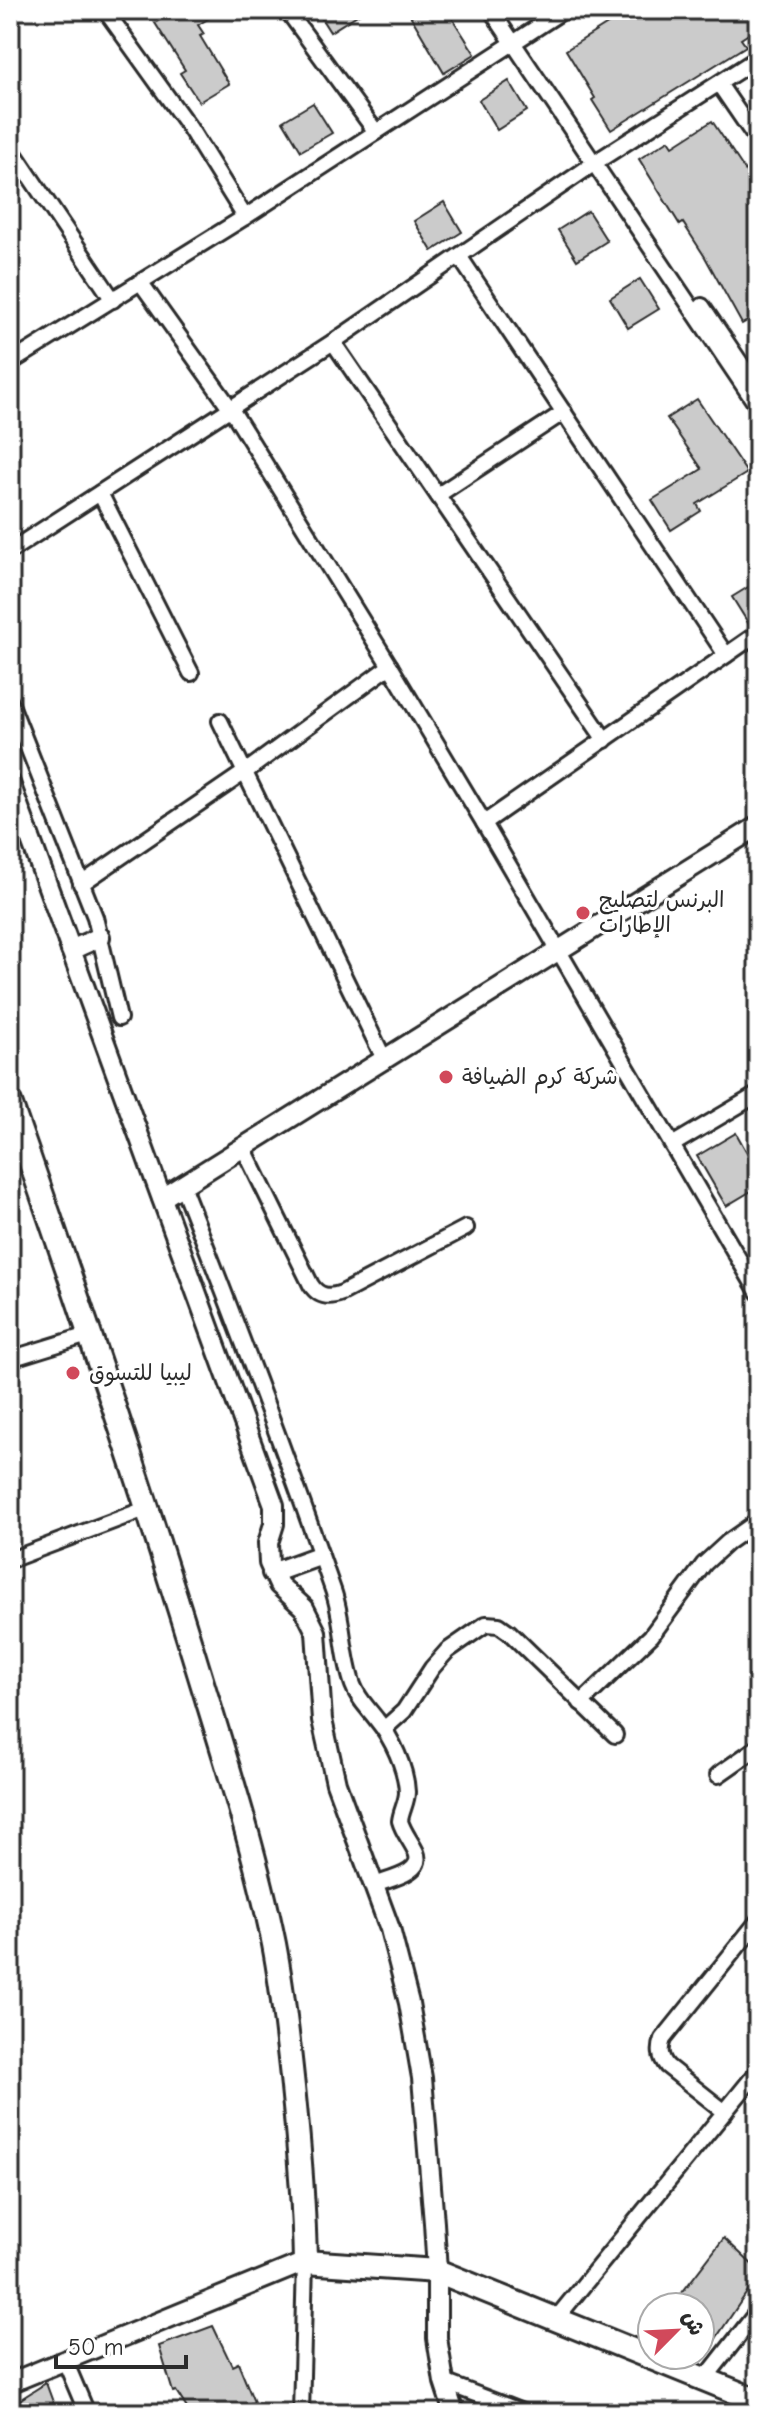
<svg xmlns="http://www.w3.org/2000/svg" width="768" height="2423" viewBox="0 0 768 2423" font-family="'Comic Neue','Playpen Sans Arabic',sans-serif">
	<rect width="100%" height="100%" fill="#fff"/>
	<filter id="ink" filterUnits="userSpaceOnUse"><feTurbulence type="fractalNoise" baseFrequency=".0125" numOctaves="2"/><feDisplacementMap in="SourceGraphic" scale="16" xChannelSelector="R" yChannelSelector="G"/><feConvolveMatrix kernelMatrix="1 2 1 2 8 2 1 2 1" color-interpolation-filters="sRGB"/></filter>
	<g filter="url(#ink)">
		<g fill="#cbcbcb" stroke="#2b2b2b" stroke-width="2">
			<path d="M175,10H222L198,25L204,34L200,36L229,84L199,102L180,73L185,70L155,23Z"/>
			<path d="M316,10H365L330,32Z"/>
			<path d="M407,10H447L475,54L444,73Z"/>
			<path d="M630,10H758V28L741,39L746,46L611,130L592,100L595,98L566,50Z"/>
			<path d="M509,81L527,111L497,130L479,100Z"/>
			<path d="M313,103L332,133L301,151L283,121Z"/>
			<path d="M712,121L758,190V335L749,320L742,324L705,257L683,223L680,225L639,159L669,140L673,146Z"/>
			<path d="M444,202L462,232L432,251L414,221Z"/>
			<path d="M588,211L607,241L577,260L558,230Z"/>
			<path d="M640,279L659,309L628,328L610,298Z"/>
			<path d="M697,399L747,473L697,504L701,511L671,530L652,500L702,469L667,418Z"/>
			<path d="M758,581V623L750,626L732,597Z"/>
			<path d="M736,1133L758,1172V1187L726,1206L697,1156Z"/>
			<path d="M724,2238L758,2270V2276L700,2362V2307H671Z"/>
			<path d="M213,2326L232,2366L238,2363L254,2402L236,2413H190L176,2391L173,2392L159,2346Z"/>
			<path d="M46,2383L57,2413H10V2406Z"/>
		</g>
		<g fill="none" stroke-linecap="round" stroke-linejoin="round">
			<defs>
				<g id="minor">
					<path d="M105,10L189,127L245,217"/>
					<path d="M287,10L376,132"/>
					<path d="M491,10L758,407"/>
					<path d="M719,84L758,141"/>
					<path d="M10,147L113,300"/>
					<path d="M459,256L726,655"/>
					<path d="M141,283L231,409L390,666L484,823L758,1292"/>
					<path d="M702,306L758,389"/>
					<path d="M333,342L605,740"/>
					<path d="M10,363L245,217L564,10"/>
					<path d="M100,493L191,673"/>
					<path d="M438,495L564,412"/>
					<path d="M10,551L333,342L602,158L758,58"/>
					<path d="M10,702L95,917L119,1018"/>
					<path d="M220,721L385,1061"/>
					<path d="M484,823L758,633"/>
					<path d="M81,884L245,772L390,666"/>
					<path d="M672,1145L758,1094"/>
					<path d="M244,1149L311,1285C319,1297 329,1298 342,1293L466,1228"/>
					<path d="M182,1185C235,1319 286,1454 333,1590C344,1621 342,1655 353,1685C358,1699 368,1708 377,1720C392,1738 406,1768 407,1792C407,1802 401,1811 400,1821C403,1832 411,1841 416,1852C425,1873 389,1879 374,1885"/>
					<path d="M10,1359L91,1334"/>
					<path d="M10,1560L148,1508"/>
					<path d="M581,1703L651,1636L704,1564L728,1542L758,1521"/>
					<path d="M384,1729L404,1711L432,1668L447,1651L486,1624L499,1625L509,1632L615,1735"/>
					<path d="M718,1775L758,1747"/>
					<path d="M725,2112L667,2066C660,2057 659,2050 663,2039L758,1921"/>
					<path d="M555,2320L758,2071"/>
					<path d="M65,2361L87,2413"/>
					<path d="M704,2380L758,2311"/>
					<path d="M444,2382L525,2413"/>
					<path d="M301,2413L305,2262"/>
				</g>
				<g id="tertiary">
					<path d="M10,783L274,1505V1524L268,1543L269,1563L279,1585L304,1608L316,1632L322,1720L336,1783L390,1929L409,2003L422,2078L434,2223L437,2271V2338L444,2382L454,2413"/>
					<path d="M71,950L100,937"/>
					<path d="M162,1198L758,826"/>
					<path d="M272,1573L319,1556"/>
					<path d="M10,2383L305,2262"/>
				</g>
				<path id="secondary" d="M10,1103C74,1286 136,1468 193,1653C222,1749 254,1845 274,1944C283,1991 288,2039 293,2087C299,2145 304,2203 305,2262L437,2271L758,2401"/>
			</defs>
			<use href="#minor" stroke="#2b2b2b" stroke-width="20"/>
			<use href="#tertiary" stroke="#2b2b2b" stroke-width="24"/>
			<use href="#secondary" stroke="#2b2b2b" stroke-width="28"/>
			<use href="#minor" stroke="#fff" stroke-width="14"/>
			<use href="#tertiary" stroke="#fff" stroke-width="18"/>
			<use href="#secondary" stroke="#fff" stroke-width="22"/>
		</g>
	</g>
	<g fill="#d1495b" stroke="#fff" stroke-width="3">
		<circle cx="583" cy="913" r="8"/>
		<circle cx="446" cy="1077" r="8"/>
		<circle cx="73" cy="1373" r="8"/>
	</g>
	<g text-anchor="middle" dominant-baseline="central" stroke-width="6" stroke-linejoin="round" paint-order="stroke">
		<g font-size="22" fill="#2b2b2b" stroke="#fff" text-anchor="start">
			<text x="599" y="900">البرنس لتصليح<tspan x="599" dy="25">الإطارات</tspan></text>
			<text x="462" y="1077">شركة كرم الضيافة</text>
			<text x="89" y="1373">ليبيا للتسوق</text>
		</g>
	</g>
	<rect width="768" height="2423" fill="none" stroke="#fff" stroke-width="40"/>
	<rect x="20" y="20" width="728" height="2383" fill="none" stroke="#2b2b2b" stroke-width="3" filter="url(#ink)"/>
	<g transform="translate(676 2331) rotate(66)"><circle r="38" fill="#ffffff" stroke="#aaaaaa" stroke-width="2"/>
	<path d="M0-6L14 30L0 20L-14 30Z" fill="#d1495b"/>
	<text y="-12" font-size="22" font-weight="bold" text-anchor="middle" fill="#2b2b2b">ش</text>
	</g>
	<path d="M56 2355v12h130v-12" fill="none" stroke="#2b2b2b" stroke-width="4"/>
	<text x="68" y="2355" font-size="24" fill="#2b2b2b" stroke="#ffffff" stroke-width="6" paint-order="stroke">50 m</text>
</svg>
